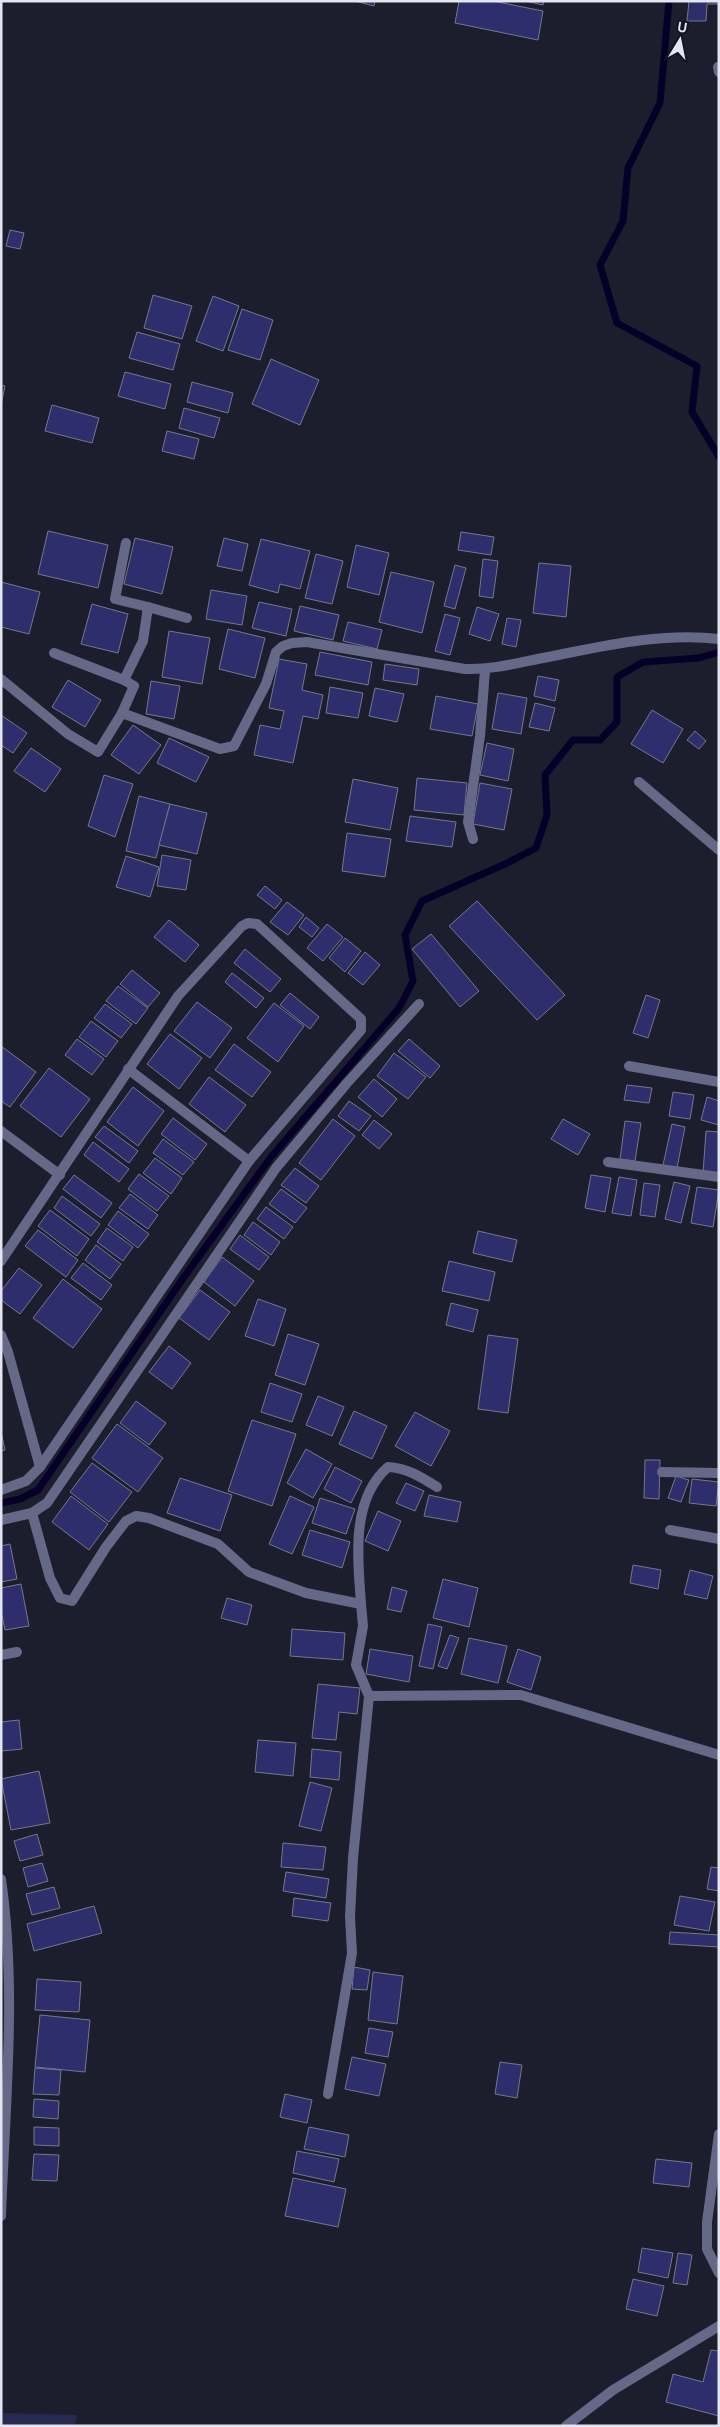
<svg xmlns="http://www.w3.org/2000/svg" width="720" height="2427" viewBox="0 0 720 2427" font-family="'DM Sans',sans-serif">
	<rect width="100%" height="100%" fill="#1c1d2d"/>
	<path fill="#272950" d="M1,2413L77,2415L75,2426H1Z"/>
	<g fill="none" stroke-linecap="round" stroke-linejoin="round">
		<g stroke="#060028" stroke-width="7">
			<path d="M669,1L660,103L628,168L623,221L600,265L617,323L697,366L692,412L719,457"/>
			<path d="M1,1503L20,1499L38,1490L184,1277L271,1157L399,1008L413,981L405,935L422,901L505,864L536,848L547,815L545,775L573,740H600L617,722V677L643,662L699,658L719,652"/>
		</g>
	</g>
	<g fill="#2d2e6b" stroke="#75788b">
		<path d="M355,1H375L374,6Z"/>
		<path d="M459,1H493L543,11L538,40L455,23Z"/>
		<path d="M525,1H544L543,5Z"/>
		<path d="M689,1H719V4H707L706,21H687Z"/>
		<path d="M10,230L24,233L20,249L6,246Z"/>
		<path d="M153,295L192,306L182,339L144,328Z"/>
		<path d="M213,296L239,306L223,351L196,341Z"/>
		<path d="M242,309L273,320L260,360L228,350Z"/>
		<path d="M137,332L180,344L173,370L129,358Z"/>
		<path d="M271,359L319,380L300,425L252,404Z"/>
		<path d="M125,372L171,384L165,409L118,396Z"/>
		<path d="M192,382L233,393L228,413L187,402Z"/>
		<path d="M1,385L5,386L1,405Z"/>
		<path d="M52,405L99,418L92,443L45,431Z"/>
		<path d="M184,408L220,418L214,438L179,428Z"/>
		<path d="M167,431L199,439L194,459L162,451Z"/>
		<path d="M48,531L108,545L98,588L38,574Z"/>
		<path d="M461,532L494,537L491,555L458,550Z"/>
		<path d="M135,538L173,547L162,594L124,584Z"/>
		<path d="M224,538L248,544L242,571L217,566Z"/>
		<path d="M261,539L310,551L300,589L280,584L278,593L249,585Z"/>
		<path d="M356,545L389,553L379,595L347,587Z"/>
		<path d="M316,554L343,561L332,604L305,598Z"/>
		<path d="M483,559L498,561L493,598L479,596Z"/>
		<path d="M539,563L571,566L566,617L533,613Z"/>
		<path d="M455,565L466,568L455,609L444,606Z"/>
		<path d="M391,572L434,582L422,633L379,622Z"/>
		<path d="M1,582L40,592L29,634L1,627Z"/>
		<path d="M211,590L247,596L242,625L206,619Z"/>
		<path d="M259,602L292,609L286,636L252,628Z"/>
		<path d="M92,604L128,614L118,653L81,644Z"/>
		<path d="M300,606L339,615L333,640L294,631Z"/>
		<path d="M477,607L499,614L490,641L469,634Z"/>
		<path d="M445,614L460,618L450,655L435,651Z"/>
		<path d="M507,618L521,620L516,647L502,644Z"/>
		<path d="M348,622L382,630L377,649L343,641Z"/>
		<path d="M228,629L265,638L255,678L219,669Z"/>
		<path d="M169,631L210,638L202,684L162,677Z"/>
		<path d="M320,652L372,662L368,685L315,675Z"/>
		<path d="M279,659L307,664L302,690L323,695L318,719L303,716L293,763L254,755L260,725L280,729L284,711L269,708Z"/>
		<path d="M385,664L419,669L417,685L383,680Z"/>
		<path d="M538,676L559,680L555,701L534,696Z"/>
		<path d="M68,680L101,700L85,727L52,707Z"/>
		<path d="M151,681L180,686L174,719L146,714Z"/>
		<path d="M330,687L363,693L358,718L326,713Z"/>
		<path d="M375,688L404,694L397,722L369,716Z"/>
		<path d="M498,693L527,698L521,734L492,729Z"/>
		<path d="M436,696L478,704L472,736L430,729Z"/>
		<path d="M535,703L555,708L549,731L529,727Z"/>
		<path d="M652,710L683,729L663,763L631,744Z"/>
		<path d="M1,715L27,733L13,753L1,745Z"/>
		<path d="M133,725L161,745L139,774L111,755Z"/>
		<path d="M695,731L706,741L699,749L687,740Z"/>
		<path d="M169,738L209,757L196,782L157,763Z"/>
		<path d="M487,743L514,749L508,781L480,775Z"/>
		<path d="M31,748L61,769L45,792L14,771Z"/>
		<path d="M104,775L133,784L115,837L88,826Z"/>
		<path d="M417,778L467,783L464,815L414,810Z"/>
		<path d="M353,779L398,788L390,830L345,822Z"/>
		<path d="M480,783L512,789L504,830L473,824Z"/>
		<path d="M139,796L170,804L156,858L126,851Z"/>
		<path d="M170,804L207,813L197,854L159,845Z"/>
		<path d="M410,816L456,822L452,847L406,841Z"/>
		<path d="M347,833L391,839L385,877L342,871Z"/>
		<path d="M162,855L191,860L186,890L157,886Z"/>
		<path d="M126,856L159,867L150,897L116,887Z"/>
		<path d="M265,886L282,900L275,909L257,895Z"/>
		<path d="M477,901L565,995L537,1020L449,926Z"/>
		<path d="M287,902L304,915L288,935L270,922Z"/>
		<path d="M306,917L319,928L312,937L299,927Z"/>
		<path d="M169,920L199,945L185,962L154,937Z"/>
		<path d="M327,924L343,937L323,961L307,948Z"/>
		<path d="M431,934L479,991L460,1007L412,949Z"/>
		<path d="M345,938L361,951L345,972L329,958Z"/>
		<path d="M245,949L281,979L270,992L234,963Z"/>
		<path d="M365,952L380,965L363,985L348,973Z"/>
		<path d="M132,970L160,993L148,1007L120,984Z"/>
		<path d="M232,973L264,998L256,1008L225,982Z"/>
		<path d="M118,986L148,1008L136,1024L106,1001Z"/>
		<path d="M290,993L319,1017L310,1029L280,1005Z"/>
		<path d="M646,995L660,1000L648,1038L633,1033Z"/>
		<path d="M197,1002L232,1028L210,1058L174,1031Z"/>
		<path d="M274,1003L304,1026L278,1062L247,1038Z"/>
		<path d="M105,1004L132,1024L121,1038L94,1018Z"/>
		<path d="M91,1021L118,1041L106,1057L79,1037Z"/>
		<path d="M170,1034L202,1058L179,1089L147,1064Z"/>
		<path d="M77,1039L104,1059L92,1075L65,1055Z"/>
		<path d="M409,1039L440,1066L430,1078L398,1051Z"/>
		<path d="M234,1044L271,1072L252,1097L215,1070Z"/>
		<path d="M1,1046L36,1072L10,1107L1,1101Z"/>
		<path d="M394,1053L426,1077L408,1099L377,1076Z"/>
		<path d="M49,1068L90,1099L61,1137L20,1106Z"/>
		<path d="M209,1077L246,1105L225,1132L189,1104Z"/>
		<path d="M374,1079L397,1099L382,1117L358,1097Z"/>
		<path d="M627,1085L652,1088L649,1103L624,1100Z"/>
		<path d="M133,1087L164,1111L138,1146L107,1122Z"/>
		<path d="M673,1092L694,1095L690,1119L669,1116Z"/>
		<path d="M707,1097L719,1101V1125L701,1120Z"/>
		<path d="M349,1101L371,1116L359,1131L338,1116Z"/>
		<path d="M173,1118L207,1144L195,1160L161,1134Z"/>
		<path d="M333,1119L355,1136L321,1180L299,1163Z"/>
		<path d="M563,1119L590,1134L578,1155L551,1139Z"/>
		<path d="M374,1120L392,1134L379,1149L362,1135Z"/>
		<path d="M625,1121L641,1123L635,1161L620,1159Z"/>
		<path d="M672,1124L685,1127L677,1168L663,1165Z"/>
		<path d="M104,1126L138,1151L129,1163L95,1137Z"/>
		<path d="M706,1131L719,1132V1174L703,1173Z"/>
		<path d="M163,1139L194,1162L183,1175L153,1153Z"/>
		<path d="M93,1142L129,1169L119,1182L84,1155Z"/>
		<path d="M155,1158L182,1178L171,1194L143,1173Z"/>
		<path d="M295,1168L319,1186L306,1203L281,1185Z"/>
		<path d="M139,1174L169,1196L157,1211L128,1189Z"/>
		<path d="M74,1175L112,1203L101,1218L63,1189Z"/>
		<path d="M591,1175L611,1178L605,1212L585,1208Z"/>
		<path d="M619,1177L637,1180L631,1216L612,1213Z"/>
		<path d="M674,1182L690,1186L681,1223L665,1219Z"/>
		<path d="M644,1183L660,1185L655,1217L640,1215Z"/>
		<path d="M697,1187L719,1190L713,1227L691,1223Z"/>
		<path d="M281,1189L307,1208L295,1223L269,1204Z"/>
		<path d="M130,1194L158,1215L148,1229L119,1208Z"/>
		<path d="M62,1196L100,1224L91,1236L54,1208Z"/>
		<path d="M266,1207L293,1227L284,1239L257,1219Z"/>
		<path d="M50,1210L89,1239L77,1256L38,1226Z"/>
		<path d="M118,1211L149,1234L138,1248L108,1225Z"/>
		<path d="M253,1222L280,1242L271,1255L244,1235Z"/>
		<path d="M107,1228L133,1247L123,1261L97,1242Z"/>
		<path d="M38,1230L78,1260L66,1277L25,1246Z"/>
		<path d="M478,1231L517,1240L512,1262L473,1253Z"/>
		<path d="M240,1235L269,1257L259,1270L230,1249Z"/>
		<path d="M96,1245L121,1264L110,1279L85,1260Z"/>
		<path d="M222,1257L254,1281L235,1306L204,1282Z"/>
		<path d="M449,1261L495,1272L489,1301L442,1291Z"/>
		<path d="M83,1263L112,1285L101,1300L71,1278Z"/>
		<path d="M19,1268L42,1285L20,1314L1,1300V1291Z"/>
		<path d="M63,1279L102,1309L73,1348L33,1318Z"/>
		<path d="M200,1290L230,1312L209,1340L179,1318Z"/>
		<path d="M258,1299L286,1309L274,1346L245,1336Z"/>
		<path d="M451,1303L478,1310L473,1332L446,1325Z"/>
		<path d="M288,1334L319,1344L305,1385L275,1375Z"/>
		<path d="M488,1335L518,1339L508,1413L478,1409Z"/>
		<path d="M169,1346L191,1363L172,1389L149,1372Z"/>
		<path d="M270,1383L302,1394L292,1422L261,1412Z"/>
		<path d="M318,1396L344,1407L332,1436L306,1425Z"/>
		<path d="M136,1401L166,1423L149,1445L120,1423Z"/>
		<path d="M354,1411L387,1426L372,1459L339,1444Z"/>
		<path d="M415,1412L450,1431L431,1466L395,1446Z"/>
		<path d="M252,1420L296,1434L272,1506L228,1491Z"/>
		<path d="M117,1424L163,1458L138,1492L92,1458Z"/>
		<path d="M1,1432L5,1450L1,1451Z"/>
		<path d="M306,1449L332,1464L313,1498L287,1483Z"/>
		<path d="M645,1460H660L659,1499L644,1498Z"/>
		<path d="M92,1463L132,1492L109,1522L70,1492Z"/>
		<path d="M335,1467L362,1481L351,1503L324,1489Z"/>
		<path d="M676,1476L689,1480L681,1502L668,1498Z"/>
		<path d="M180,1478L232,1495L220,1531L167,1513Z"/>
		<path d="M692,1479L719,1482L716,1506L689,1503Z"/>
		<path d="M406,1483L424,1491L415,1511L396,1503Z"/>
		<path d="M429,1495L461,1502L457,1522L424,1516Z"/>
		<path d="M71,1496L108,1524L89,1550L52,1522Z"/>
		<path d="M290,1496L314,1507L292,1554L269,1544Z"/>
		<path d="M320,1498L355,1509L346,1534L312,1523Z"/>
		<path d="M378,1511L401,1521L388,1551L365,1541Z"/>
		<path d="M310,1530L350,1542L342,1568L302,1555Z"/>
		<path d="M10,1544L17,1579L1,1582V1546Z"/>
		<path d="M633,1565L661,1570L658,1589L630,1583Z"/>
		<path d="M690,1570L713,1576L707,1599L684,1594Z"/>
		<path d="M443,1579L478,1588L469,1627L433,1618Z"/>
		<path d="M21,1584L29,1626L5,1630L1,1611V1588Z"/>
		<path d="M392,1587L407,1591L401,1612L387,1609Z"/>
		<path d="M227,1598L252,1605L247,1625L221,1618Z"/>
		<path d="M428,1624L442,1627L433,1669L419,1666Z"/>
		<path d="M292,1629L345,1633L343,1660L290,1656Z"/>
		<path d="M450,1635L459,1638L447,1669L438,1666Z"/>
		<path d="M469,1638L507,1646L498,1683L461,1674Z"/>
		<path d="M370,1649L413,1656L409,1682L366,1674Z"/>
		<path d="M518,1649L541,1657L531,1690L507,1682Z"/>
		<path d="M318,1684L360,1688L357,1714L339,1712L336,1740L312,1738Z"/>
		<path d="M19,1720L22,1749L1,1751V1722Z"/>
		<path d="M258,1740L296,1743L293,1776L255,1772Z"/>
		<path d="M312,1749L341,1752L339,1780L310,1777Z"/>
		<path d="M39,1771L50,1823L11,1830L1,1779Z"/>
		<path d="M310,1782L332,1788L321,1831L299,1826Z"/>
		<path d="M37,1834L43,1855L20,1861L14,1841Z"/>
		<path d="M283,1843L326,1847L323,1870L281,1867Z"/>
		<path d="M42,1863L48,1881L28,1887L23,1868Z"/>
		<path d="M711,1867L719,1868V1891L707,1889Z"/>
		<path d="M286,1872L329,1879L326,1898L283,1891Z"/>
		<path d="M54,1887L60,1908L32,1915L26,1894Z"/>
		<path d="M680,1896L715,1902L709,1931L674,1925Z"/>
		<path d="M294,1898L331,1903L328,1921L292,1916Z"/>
		<path d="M94,1906L102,1933L34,1951L27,1924Z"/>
		<path d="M670,1932L719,1935V1947L669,1944Z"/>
		<path d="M354,1967L370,1970L367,1990L352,1989Z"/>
		<path d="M373,1972L403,1976L397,2024L368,2020Z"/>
		<path d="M37,1979L81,1982L79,2012L35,2010Z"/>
		<path d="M40,2015L90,2020L85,2072L35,2067Z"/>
		<path d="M369,2028L393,2032L388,2057L365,2053Z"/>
		<path d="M352,2057L386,2064L379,2096L345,2089Z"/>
		<path d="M500,2062L522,2065L517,2098L495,2094Z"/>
		<path d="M35,2068L61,2070L59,2095L33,2094Z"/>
		<path d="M285,2094L312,2100L307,2123L280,2117Z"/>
		<path d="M34,2099L59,2101L58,2119L33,2117Z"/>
		<path d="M34,2127L59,2128V2146L34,2145Z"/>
		<path d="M309,2127L349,2135L345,2157L304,2149Z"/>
		<path d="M297,2151L339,2159L334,2182L293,2173Z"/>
		<path d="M34,2154L59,2155L57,2181L32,2180Z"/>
		<path d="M656,2159L692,2163L689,2187L653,2183Z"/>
		<path d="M293,2178L346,2189L338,2227L285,2216Z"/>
		<path d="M642,2248L673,2253L668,2278L638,2272Z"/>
		<path d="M678,2253L692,2255L687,2285L673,2283Z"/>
		<path d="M633,2279L664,2286L657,2316L626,2309Z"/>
		<path d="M711,2350L719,2351V2416L666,2402L673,2374L703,2382Z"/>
	</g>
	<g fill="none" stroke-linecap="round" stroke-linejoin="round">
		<path stroke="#656987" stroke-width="10" d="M718,67L719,72"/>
		<g stroke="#656987" stroke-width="10">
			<path d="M148,607L187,618"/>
			<path d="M54,653L124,680"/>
			<path d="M1,679L68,734L98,752L122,713L220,749L234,746L266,684L276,652L283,646L292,643L307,642L465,669C494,670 521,662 548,657C603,646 663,632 719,639"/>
			<path d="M122,713L134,686L124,680L143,641L148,607L115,599L126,543"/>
			<path d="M639,782L719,850"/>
			<path d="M473,839L468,822L480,736L485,670"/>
			<path d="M629,1066L719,1082"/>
			<path d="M128,1069L249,1161"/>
			<path d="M1,1131L60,1175"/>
			<path d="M608,1162L719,1177"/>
			<path d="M1,1261L178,996L242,926L248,923L257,924L361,1019V1030L249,1161L40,1467L26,1481L1,1490"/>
			<path d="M1,1335L8,1352L40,1467"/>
			<path d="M662,1472L719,1473"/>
			<path d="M32,1513L50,1578L60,1598L72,1601L106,1547L126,1521L136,1516L149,1518L218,1544L249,1572L306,1593L361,1604L363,1626L356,1665L369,1696L353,1858L350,1917L352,1953L328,2094"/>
			<path d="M1,1520L32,1513L47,1503L276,1168L347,1083L419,1004"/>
			<path d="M670,1530L719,1539"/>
			<path d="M361,1604C358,1560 350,1500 388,1467C407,1468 421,1477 437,1487"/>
			<path d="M1,1655L17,1652"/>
			<path d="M369,1696L521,1695L719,1755"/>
			<path d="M1,1879C17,1990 5,2104 1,2216"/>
			<path d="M719,2134L707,2222V2249L719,2273"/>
			<path d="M566,2426L613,2390L719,2326"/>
		</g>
	</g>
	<rect width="720" height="2427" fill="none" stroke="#e4e5f0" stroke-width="5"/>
	<g transform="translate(680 40) rotate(10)" stroke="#131423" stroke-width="4" paint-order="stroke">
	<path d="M0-4L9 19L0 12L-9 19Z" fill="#e4e5f0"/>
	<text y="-8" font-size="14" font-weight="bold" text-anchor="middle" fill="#e4e5f0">U</text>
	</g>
</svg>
